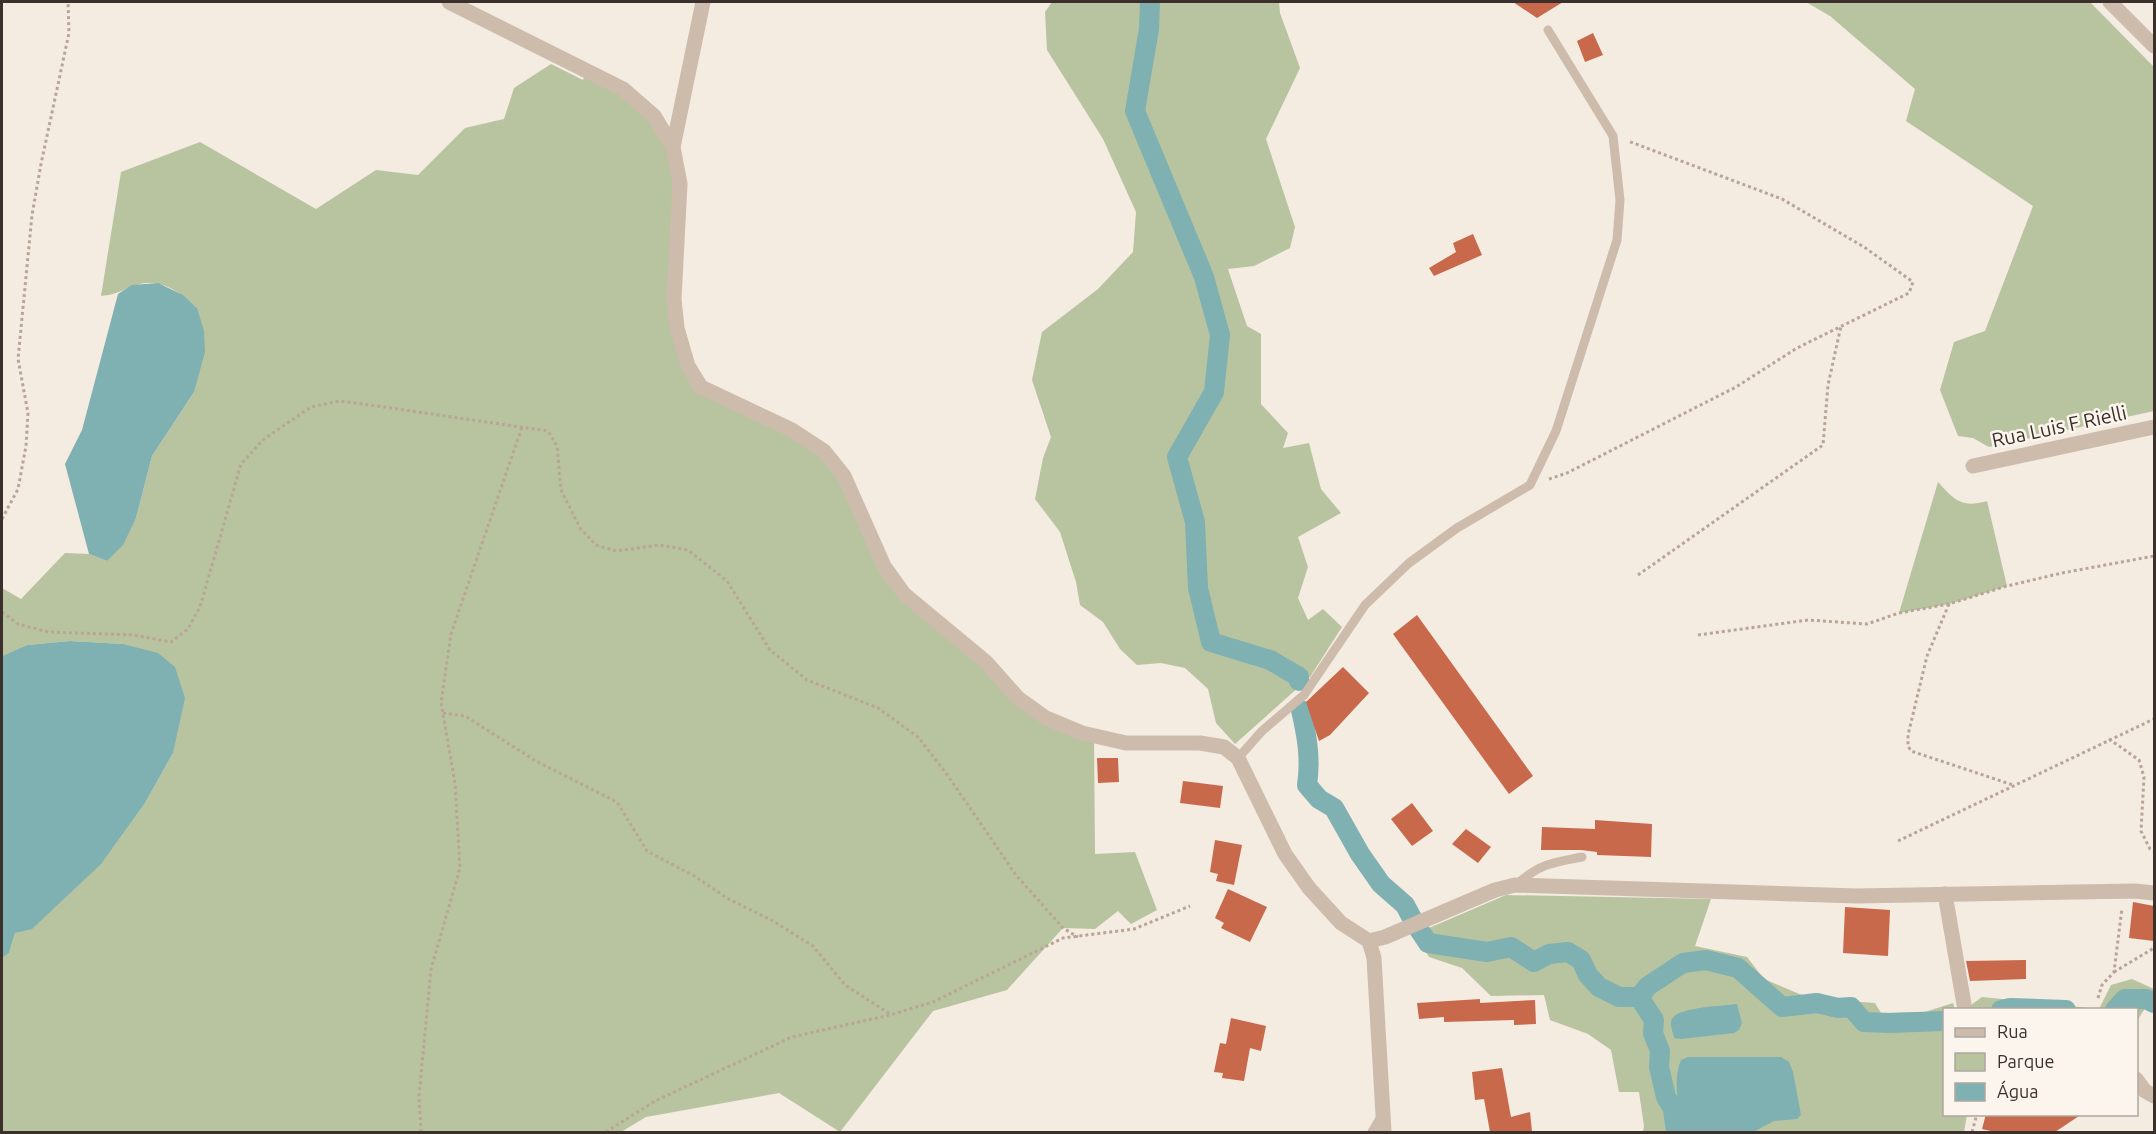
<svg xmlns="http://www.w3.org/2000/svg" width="2156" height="1134" viewBox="0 0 2156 1134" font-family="Ubuntu,sans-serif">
	<rect width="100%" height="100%" fill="#f4ebe1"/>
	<g fill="#b8c4a0">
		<path d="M1052,2H1279L1280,13L1300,68L1266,139L1295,227L1290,248L1254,266L1228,269L1247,326L1261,334V404L1288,433L1283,448L1309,443L1321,489L1341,513L1298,537L1308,567L1298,598L1308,620L1323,609L1342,627L1310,677L1235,744L1216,723L1208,689L1185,668L1161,663L1137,665L1120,649L1103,622L1080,605L1076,582L1060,532L1035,499L1043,458L1051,437L1032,380L1042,332L1098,289L1133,252L1136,212L1103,139L1047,50L1045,12Z"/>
		<path d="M1806,2H2090L2154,67V411L1989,447L1973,438L1958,436L1940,390L1954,342L1985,331L2033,206L1906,121L1915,89L1830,16Z"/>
		<path d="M551,64L583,80L586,71L623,89L673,147L674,298L701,386L824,451L884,566L1018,698L1094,736L1095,854L1135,852L1157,910L1131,924L1118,911L1095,929L1063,928L1007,990L933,1011L840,1132L779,1093L646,1117L621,1132H2V958L9,953L15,933L104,859L145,803L173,753L123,644L70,641L27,645L2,656V588L21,599L65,553L89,554L107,561L136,518L152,456L194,392L197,308C181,293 160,277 137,285C121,290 119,294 101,296L121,172L200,142L316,209L376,170L418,175L465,128L504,119L514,88Z"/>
		<path d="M1938,482C1955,501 1962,508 1987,501L2007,586L1949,604L1899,613Z"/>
		<path d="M1506,895L1711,899L1695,946L1747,957L1764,979L1809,998L1875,1003L1881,1013L1925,1012L1953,1003L1955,1009L1944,1010V1114L1967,1115L1964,1132H1643L1644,1126L1639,1092H1619L1611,1050L1588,1034L1550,1020L1544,995L1491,996L1462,968L1429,957L1415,934Z"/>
		<path d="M2132,979L2154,989V994L2137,1021L2136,1010H1964L1982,997L2099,1009L2111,985Z"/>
	</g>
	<g fill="#7fb0b2">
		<path d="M158,283L183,295L197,308L204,331L205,352L194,392L152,456L136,518L123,545L107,561L89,554L65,464L82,430L118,294L132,285Z"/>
		<path d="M70,641L123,644L158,653L175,667L185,698L173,753L145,803L101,864L32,929L15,933L9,953L2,958V656L27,645Z"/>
		<path d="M1737,1004L1742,1023L1739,1030L1734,1033L1681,1039L1674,1038C1673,1032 1669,1024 1672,1019C1678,1007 1723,1006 1737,1004Z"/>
		<path d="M1688,1057H1781L1789,1062L1793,1072L1801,1115L1797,1119L1774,1121L1753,1132H1684C1679,1111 1672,1081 1681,1060Z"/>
	</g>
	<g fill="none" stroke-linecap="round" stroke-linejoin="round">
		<g stroke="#7fb0b2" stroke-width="20">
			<path d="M1150,2L1149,29L1135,111L1204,277L1220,335L1214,392L1177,457L1195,522L1198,588L1211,642L1270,660L1299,677V681"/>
			<path d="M1301,710C1307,736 1311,759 1307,785L1319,799L1334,808L1360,854L1381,884L1405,905L1413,920"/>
			<path d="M1418,928L1428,943L1487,952L1511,947L1534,962L1549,954L1568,952L1581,960L1588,975L1599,987L1619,997H1639L1648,986L1683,963L1706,960L1738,968L1782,1007L1817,1003L1838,1008L1851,1007L1864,1022L1890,1023L1944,1021"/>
			<path d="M1639,997L1654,1020L1653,1033L1660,1051L1659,1067L1666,1097L1673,1109L1676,1132"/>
			<path d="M2001,1010L2010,1008L2066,1010"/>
			<path d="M2115,1010L2125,999H2146L2154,1003"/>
		</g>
	</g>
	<g fill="#c8694b">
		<path d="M1513,2H1563L1537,18Z"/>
		<path d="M1593,33L1603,55L1585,62L1577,41Z"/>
		<path d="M1473,234L1482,255L1434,276L1429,268L1456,252L1453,243Z"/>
		<path d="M1417,615L1533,776L1509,794L1393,634Z"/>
		<path d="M1343,667L1369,693L1330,735L1319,741L1306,702Z"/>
		<path d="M1097,758H1118L1119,782L1098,783Z"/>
		<path d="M1183,781L1223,786L1220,808L1180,803Z"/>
		<path d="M1412,803L1433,831L1412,846L1391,819Z"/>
		<path d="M1595,820L1652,824L1651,857L1597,855V852L1581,850H1541L1542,827L1595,829Z"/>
		<path d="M1466,829L1491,847L1478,863L1452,844Z"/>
		<path d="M1215,840L1242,845L1234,885L1216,881L1218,874L1210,872Z"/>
		<path d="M1228,889L1267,907L1250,942L1221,928L1224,923L1215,918Z"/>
		<path d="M2133,902L2154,906V941L2129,938Z"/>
		<path d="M1845,907L1890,910L1888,956L1843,953Z"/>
		<path d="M2026,960V979L1970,981L1966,961Z"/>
		<path d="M1480,999V1003L1535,1000L1536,1024L1514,1025V1020L1444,1022V1017L1419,1019L1417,1003Z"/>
		<path d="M1231,1018L1266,1026L1261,1051L1250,1048L1244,1081L1222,1078L1223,1073L1214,1072L1220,1043L1226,1044Z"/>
		<path d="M1502,1068L1511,1117L1530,1112L1532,1132H1490L1484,1099L1475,1100L1472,1072Z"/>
		<path d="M1986,1114H2082L2055,1132H1995L1982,1129Z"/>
	</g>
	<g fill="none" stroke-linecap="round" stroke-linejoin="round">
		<g stroke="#b9a596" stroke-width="3" stroke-dasharray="3 3" stroke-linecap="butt">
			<path d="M1549,479L1567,473L1736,387L1797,348L1909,293L1913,282L1864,247L1782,199L1628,141"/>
			<path d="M2,519L18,489L26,446L28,413L18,359L32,215L41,164L69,33L68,2"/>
			<path d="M1638,575L1823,445L1828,385L1841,326"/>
			<path d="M1949,604L1927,656L1908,735V746L1911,751L2013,785"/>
			<path d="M2,612L18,624L48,632L133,635L171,642L188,629L200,607L241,464L264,439L311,407L339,401L356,403L548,431L557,446L561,490L580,528L596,545L616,551L659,545L688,550L727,581L770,650L807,680L878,708L918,737L946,773L1016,875L1063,928L1078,937"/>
			<path d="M1698,635L1808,620L1867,624L1899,613L1949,604L2007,586L2062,573L2154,556"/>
			<path d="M443,713L465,716L536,761L617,802L647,851L696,877L727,898L773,921L813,946L845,985L890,1014"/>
			<path d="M2109,739L2139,760L2144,777L2141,831L2150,849L2154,851"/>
			<path d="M1898,841L2154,719"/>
			<path d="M2114,972L2154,948"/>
			<path d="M2098,998L2102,985L2114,972L2122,908"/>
			<path d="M421,1132L419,1096L431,969L460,868L455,783L441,703L451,634L522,427"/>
			<path d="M606,1132L655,1101L792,1037L890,1015L933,1002L1063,938L1134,929L1190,906"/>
			<path d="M1972,1132L1977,1114"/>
		</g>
		<g stroke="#cdbbac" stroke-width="9">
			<path d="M1238,758L1262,731L1304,695L1365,605L1409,563L1457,528L1530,485L1556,431L1617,240L1620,200L1613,136L1548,30"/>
			<path d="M1517,884C1541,863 1552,863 1582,857"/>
			<path d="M1372,1132L1382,1115"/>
		</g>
		<g stroke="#cdbbac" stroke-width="15">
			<path d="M449,2L623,89L654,116L673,147L680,184L674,299L677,328L688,366L701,387L792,430L824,451L844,476L884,566L904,594L986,662L1018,698L1046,718L1082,733L1126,743H1200L1224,747L1238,758L1285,854L1309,888L1341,923L1369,941L1385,937L1495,890L1515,885L1857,896L2135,891L2154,893"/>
			<path d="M2110,2L2154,46"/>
			<path d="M673,147L703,2"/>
			<path d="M1973,466L2154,427"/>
			<path d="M1945,894L1965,1010"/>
			<path d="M1369,941L1374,958L1384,1132"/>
			<path d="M2136,1079L2145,1091L2154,1096"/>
		</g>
	</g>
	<g text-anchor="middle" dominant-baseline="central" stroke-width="5" stroke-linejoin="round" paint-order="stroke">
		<g font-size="20" fill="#3b302b" stroke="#fbf5ee">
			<text transform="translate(2059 426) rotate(-12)">Rua Luis F Rielli</text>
		</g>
	</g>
	<rect width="2156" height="1134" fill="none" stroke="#3b302b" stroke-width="6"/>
	<rect x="1943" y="1008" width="195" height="108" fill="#fbf5ee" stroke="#aea6a0" stroke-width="1.5"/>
	<rect x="1955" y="1028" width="30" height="9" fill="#cdbbac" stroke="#aea6a0" stroke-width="1.5"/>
	<text x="1997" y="1038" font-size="18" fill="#3b302b">Rua</text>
	<rect x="1955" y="1053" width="30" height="18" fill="#b8c4a0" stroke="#aea6a0" stroke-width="1.5"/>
	<text x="1997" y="1068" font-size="18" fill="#3b302b">Parque</text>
	<rect x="1955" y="1083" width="30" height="18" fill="#7fb0b2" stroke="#aea6a0" stroke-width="1.5"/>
	<text x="1997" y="1098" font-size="18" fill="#3b302b">Água</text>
</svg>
